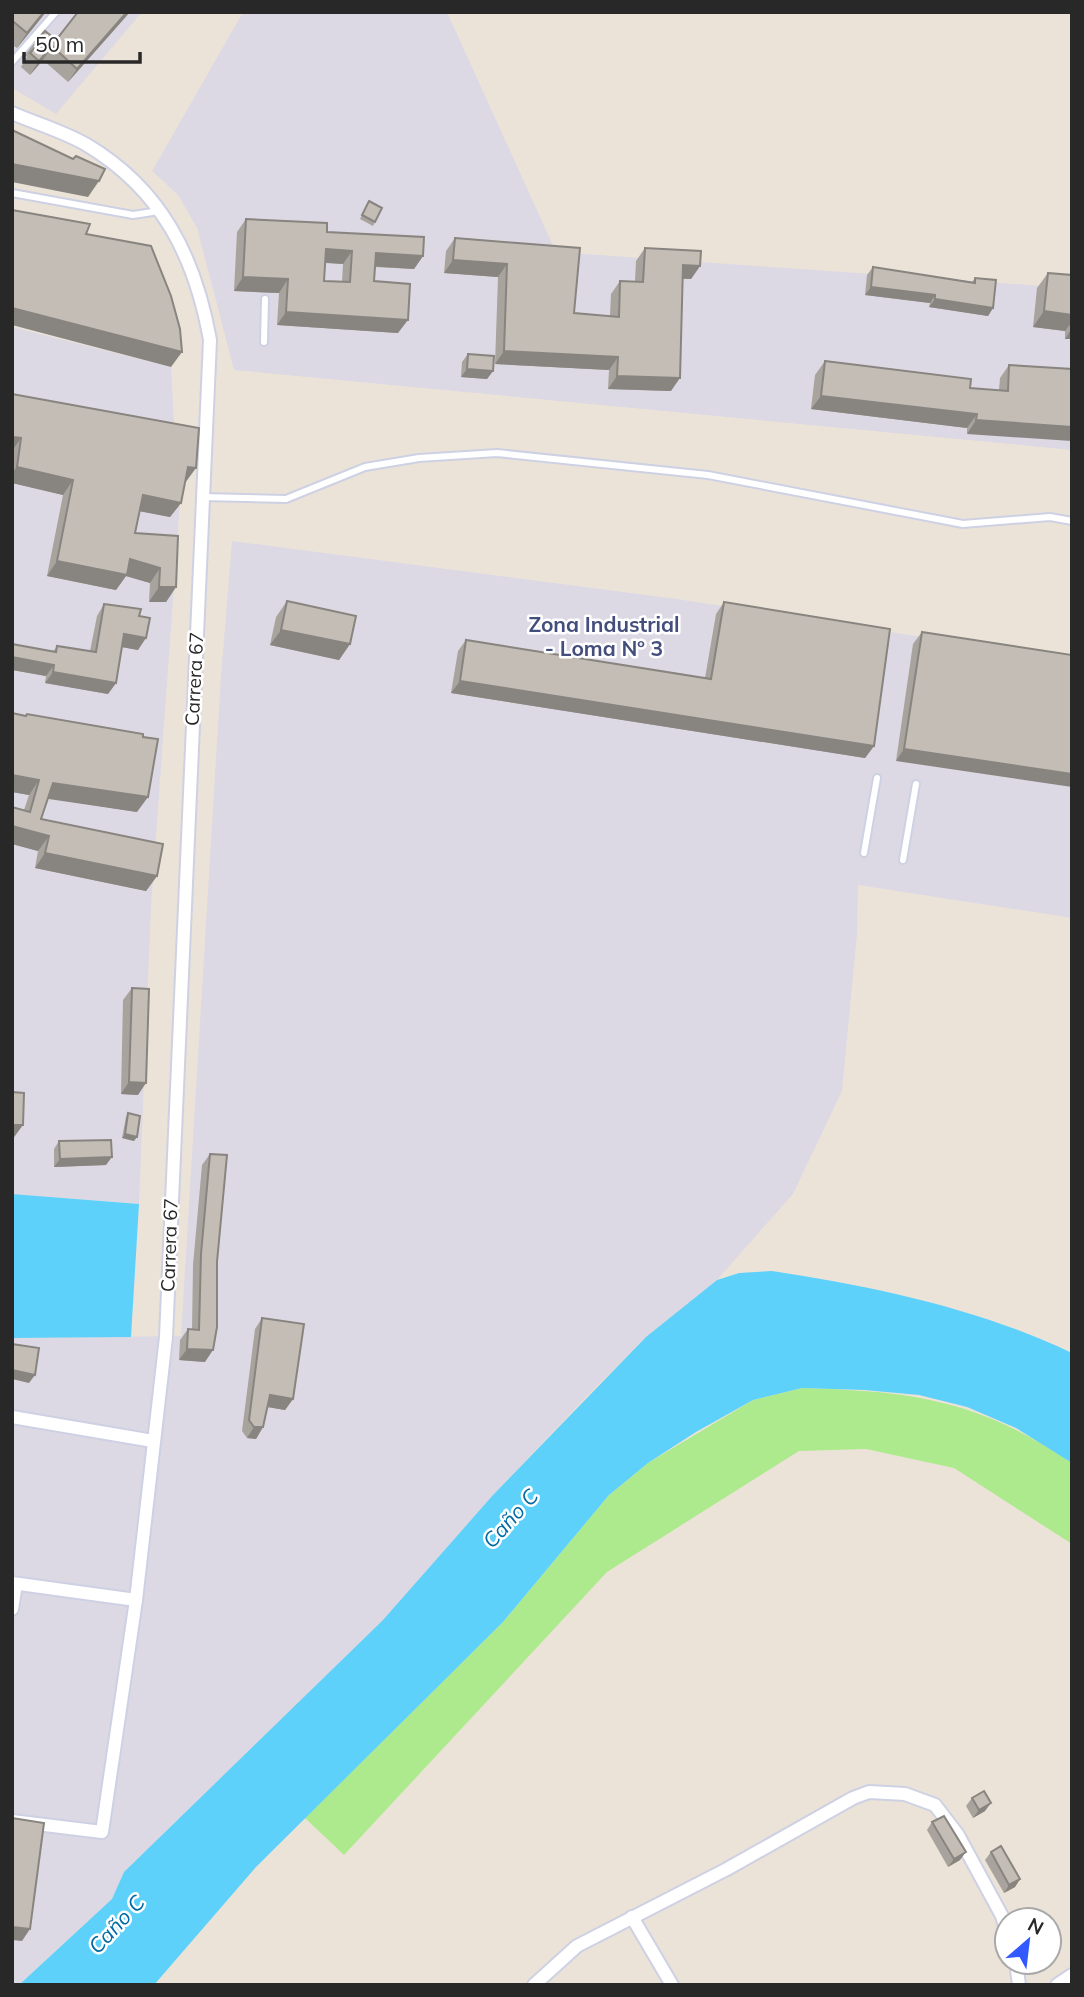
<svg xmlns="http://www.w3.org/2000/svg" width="1084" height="1997" viewBox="0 0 1084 1997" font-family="Mulish,sans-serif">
	<rect width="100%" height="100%" fill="#ece3d8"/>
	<g fill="#dcd9e4">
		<path d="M12,12H142L56,114L12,88Z"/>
		<path d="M243,12H447L556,252L1072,288V450L234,370L197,228L178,195L152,171Z"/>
		<path d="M12,327L171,367L175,440L12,411Z"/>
		<path d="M12,454L181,488L151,907L139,1204L12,1194Z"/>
		<path d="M232,541L677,599L1072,660V918L858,885L857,935L842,1091L793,1194L717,1280L646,1337L589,1394L493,1495L383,1620L124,1872L112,1899L19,1985H12V1338L181,1336L221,675Z"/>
	</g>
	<path fill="#adea8d" d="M802,1388C912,1391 979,1400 1072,1463V1544L954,1468L866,1449L799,1451L607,1572L344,1855L305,1818L503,1622L609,1495L648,1463L753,1400Z"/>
	<g fill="#5ed1fb">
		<path d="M12,1194L139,1204L131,1337L12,1338Z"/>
		<path d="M772,1271C876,1287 977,1308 1072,1353V1463L1016,1428L967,1407L919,1395L864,1390L802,1388L753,1400L696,1432L648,1463L609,1495L503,1622L256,1867L154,1985H19L112,1899L124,1872L383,1620L493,1495L646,1337L717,1280L739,1273Z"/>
	</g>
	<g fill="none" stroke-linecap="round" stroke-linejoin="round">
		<defs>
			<g id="lane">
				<path d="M12,62L56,12"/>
				<path d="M12,193L133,215L159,211"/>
				<path d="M264,342L265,299"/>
				<path d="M203,497L286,499L365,467L419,458L497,453L708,475L963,524L1050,517L1072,521"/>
				<path d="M864,853L877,778"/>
				<path d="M903,860L916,784"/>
			</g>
			<g id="street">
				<path d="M12,113C37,124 63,131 87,145C162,190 195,257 210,340L166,1337L136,1600L102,1832L12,1821"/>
				<path d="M12,1417L153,1441"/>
				<path d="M12,1583L136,1600"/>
				<path d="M12,1609L16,1584"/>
				<path d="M632,1917L672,1985"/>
				<path d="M1016,1962L1019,1985"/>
				<path d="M534,1985L577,1946L727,1869L853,1798L869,1792L905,1794L935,1805L958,1835L1002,1916L1007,1932"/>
				<path d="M1057,1985L1072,1975"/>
			</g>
		</defs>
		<use href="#lane" stroke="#cdd1e3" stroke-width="10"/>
		<use href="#street" stroke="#cdd1e3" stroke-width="16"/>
		<use href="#lane" stroke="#fff" stroke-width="6"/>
		<use href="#street" stroke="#fff" stroke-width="12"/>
	</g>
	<g fill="#a8a39c" fill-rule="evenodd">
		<path d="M12,12H46L17,48L12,45Z"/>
		<path d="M78,12H130L68,82L43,60L30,75L21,67L27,57L25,55L35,42L56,40Z"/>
		<path d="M369,201L375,222L373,226L360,219Z"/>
		<path d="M246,219L327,232L423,256L414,269L375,267L374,281L398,333L277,325L279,293L234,291L237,232ZM325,263L343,264L342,282L324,281Z"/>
		<path d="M455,238L580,248L574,313L610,316L611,294L620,281H635L636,261L645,248L700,266L691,279H682L671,391L608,389L609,370L495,364L498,277L444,273L446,251Z"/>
		<path d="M873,267L972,282L975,278L993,308L988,316L929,307L930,303L865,295L867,275Z"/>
		<path d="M1048,273L1072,275V339H1065V331L1033,327L1037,288Z"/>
		<path d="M468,354L493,371L487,379L461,377L462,362Z"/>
		<path d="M825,361L970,388L999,390L1000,378L1009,365L1072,369L967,434V428L811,409L815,375Z"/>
		<path d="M12,394L185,483L181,503L170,517L140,511L135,533L176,587L166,602H149L150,583L126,576L116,590L47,576L63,495L12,483Z"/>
		<path d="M287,601L350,644L339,660L270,645L276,617Z"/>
		<path d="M724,602L874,746L865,758L451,693L458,651L466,640L705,678L716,614Z"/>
		<path d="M104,604L139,616L138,650L122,647L116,683L108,694L45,683L46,676L12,670V644L53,652L57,646L90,651L97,616Z"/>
		<path d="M922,632L1072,655L896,761L913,644Z"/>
		<path d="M12,713L25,716L27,714L137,812L48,798L41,819L157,876L146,891L35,868L38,851L12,844V807L24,810L29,795L12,792Z"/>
		<path d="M132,988L138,1095L121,1094L123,1000Z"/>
		<path d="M128,1113L134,1141L122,1138L126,1117Z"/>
		<path d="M59,1141L106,1165L54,1167V1149Z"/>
		<path d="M210,1154L205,1362L179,1360L180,1340L188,1329L192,1330L193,1265L202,1165Z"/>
		<path d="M262,1318L293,1399L285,1410L267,1407L263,1427L256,1439L247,1438L242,1431L255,1329Z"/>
		<path d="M972,1798L985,1811L973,1818L966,1806Z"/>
		<path d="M932,1822L960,1860L948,1867L927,1830Z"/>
		<path d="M991,1852L1020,1879L1015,1887L1004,1893L985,1860Z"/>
	</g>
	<g fill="#88847f">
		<path d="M44,12H46L17,48L27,33Z"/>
		<path d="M127,12H130L68,82L77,69Z"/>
		<path d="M52,46L43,60L30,75L39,61Z"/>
		<path d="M12,164L99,181L88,197L12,182Z"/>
		<path d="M326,249L352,251L343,264L316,262Z"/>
		<path d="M376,253L423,256L414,269L367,266Z"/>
		<path d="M453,260L507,264L498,277L444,273Z"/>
		<path d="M683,265L700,266L691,279L674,278Z"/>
		<path d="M243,277L288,279L279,293L234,291Z"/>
		<path d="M871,287L935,295L930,303L865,295Z"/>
		<path d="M935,299L993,308L988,316L929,307Z"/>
		<path d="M12,308L182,352L171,367L12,325Z"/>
		<path d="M1044,311L1072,315V322L1065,331L1033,327Z"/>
		<path d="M286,312L408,320L398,333L277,325Z"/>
		<path d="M1072,328V339H1065Z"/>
		<path d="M504,351L618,357L609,370L495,364Z"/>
		<path d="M467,369L493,371L487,379L461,377Z"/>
		<path d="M617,376L680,378L671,391L608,389Z"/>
		<path d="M821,396L977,414L967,428L811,409Z"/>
		<path d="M976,420L1072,427V441L967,434Z"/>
		<path d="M12,437L21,438L12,451Z"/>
		<path d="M17,467L73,480L63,495L12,483V473Z"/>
		<path d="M188,467L196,468L185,483L178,482Z"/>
		<path d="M143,495L181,503L170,517L133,510Z"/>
		<path d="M130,559L160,568L150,583L126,576L116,590L47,576L57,561Z"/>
		<path d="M159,587H176L166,602H149Z"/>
		<path d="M281,630L350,644L339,660L270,645Z"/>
		<path d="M124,634L146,638L138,650L116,646Z"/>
		<path d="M12,657L54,665L46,676L12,670Z"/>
		<path d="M53,672L116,683L108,694L45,683Z"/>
		<path d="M460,681L874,746L865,758L451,693Z"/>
		<path d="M904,749L1072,774V787L896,761Z"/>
		<path d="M12,775L39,780L29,795L12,792Z"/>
		<path d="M53,783L148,797L137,812L42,798Z"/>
		<path d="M12,826L49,836L38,851L12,844Z"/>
		<path d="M45,853L157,876L146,891L35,868Z"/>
		<path d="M129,1082L146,1083L138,1095L121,1094Z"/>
		<path d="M12,1125H23L12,1140Z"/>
		<path d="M125,1134L137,1137L134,1141L122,1138Z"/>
		<path d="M112,1157L106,1165L54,1167L60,1159Z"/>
		<path d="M187,1349L213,1350L205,1362L179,1360Z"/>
		<path d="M12,1370L35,1375L29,1383L12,1379Z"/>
		<path d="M270,1395L293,1399L285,1410L262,1406Z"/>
		<path d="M254,1427H263L256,1439L247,1438Z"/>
		<path d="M991,1803L985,1811L973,1818L979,1810Z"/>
		<path d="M966,1852L960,1860L948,1867L954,1859Z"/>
		<path d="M1020,1879L1015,1887L1004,1893L1009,1885Z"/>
		<path d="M12,1927L30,1929L22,1941L12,1940Z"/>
	</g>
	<g fill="#c3bdb5" stroke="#88847f" stroke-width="2" fill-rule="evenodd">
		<path d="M12,12H44L27,33L14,22L12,24Z"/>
		<path d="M78,12H127L77,69L52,46L39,61L30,53L38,45L35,42L45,31L56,40Z"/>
		<path d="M12,130L73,159L76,156L105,169L99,181L12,164Z"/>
		<path d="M369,201L382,208L375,222L362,215Z"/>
		<path d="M12,210L90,224L86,234L151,246L171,296L180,329L182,352L12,308Z"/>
		<path d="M246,219L327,223V232L424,237L423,256L376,253L374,281L410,284L408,320L286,312L288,279L243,277ZM326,249L352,251L350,282L324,281Z"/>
		<path d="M455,238L580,248L574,313L619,317L620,281L643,282L645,248L701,251L700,266L683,265L680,378L617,376L618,357L504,351L507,264L453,260Z"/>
		<path d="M873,267L975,283V278L996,280L993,308L935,299V295L871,287Z"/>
		<path d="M1048,273L1072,275V315L1044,311Z"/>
		<path d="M468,354L494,356L493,371L467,369Z"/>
		<path d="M825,361L971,379L970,388L1008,391L1009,365L1072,369V427L976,420L977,414L821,396Z"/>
		<path d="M12,394L199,428L196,468L188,467L181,503L143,495L135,533L178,536L176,587H159L160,568L130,559L127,575L57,561L73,480L17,467L21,438L12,437Z"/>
		<path d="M287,601L356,616L350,644L281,630Z"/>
		<path d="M724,602L890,629L874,746L460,681L466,640L711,679Z"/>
		<path d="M104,604L141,609L139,616L150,618L146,638L124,634L116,683L53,672L54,665L12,657V644L56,652L57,646L96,652Z"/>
		<path d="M922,632L1072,655V774L904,749Z"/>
		<path d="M12,713L26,716L27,714L143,734V737L158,739L148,797L53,783L41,819L163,844L157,876L45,853L49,836L12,826V807L30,812L39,780L12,775Z"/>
		<path d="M132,988L149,989L146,1083L129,1082Z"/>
		<path d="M12,1092L24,1093L23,1125H12Z"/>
		<path d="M128,1113L140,1116L137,1137L125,1134Z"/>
		<path d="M111,1140L112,1157L60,1159L59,1141Z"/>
		<path d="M210,1154L227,1155L217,1262V1327L213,1350L187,1349L188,1329L199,1330L201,1254Z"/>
		<path d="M262,1318L304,1324L293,1399L270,1395L263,1427H254L249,1420Z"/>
		<path d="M12,1344L39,1348L35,1375L12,1370Z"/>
		<path d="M984,1791L991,1803L979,1810L972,1798Z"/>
		<path d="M944,1816L966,1852L954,1859L932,1822Z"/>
		<path d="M12,1818L44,1823L30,1929L12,1927Z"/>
		<path d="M1001,1846L1020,1879L1009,1885L991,1852Z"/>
	</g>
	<g text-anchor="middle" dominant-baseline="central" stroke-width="5" stroke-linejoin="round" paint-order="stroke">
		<g font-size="19" fill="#282828" stroke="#fff">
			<text transform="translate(194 679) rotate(-87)">Carrera 67</text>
			<text transform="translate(169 1245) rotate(-88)">Carrera 67</text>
		</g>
		<g font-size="21" font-weight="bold" fill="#444e7d" stroke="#fff">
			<text x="604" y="624">Zona Industrial<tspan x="604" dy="24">- Loma Nº 3</tspan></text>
		</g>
		<g font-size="21" font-style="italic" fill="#006ba4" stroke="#fff">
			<text transform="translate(510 1518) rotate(-48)">Caño C</text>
			<text transform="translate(116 1924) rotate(-47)">Caño C</text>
		</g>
	</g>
	<rect width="1084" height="1997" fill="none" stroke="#282828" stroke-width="28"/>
	<g transform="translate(1028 1941) rotate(28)"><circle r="33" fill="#ffffff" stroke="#a9a9a9" stroke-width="2"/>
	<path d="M0-5L12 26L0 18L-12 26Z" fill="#3258ff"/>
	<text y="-10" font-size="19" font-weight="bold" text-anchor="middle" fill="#282828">N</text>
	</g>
	<path d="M24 52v10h116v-10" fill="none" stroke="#282828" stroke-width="3.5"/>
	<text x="35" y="52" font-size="21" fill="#282828" stroke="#ffffff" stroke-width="5" paint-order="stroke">50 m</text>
</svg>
